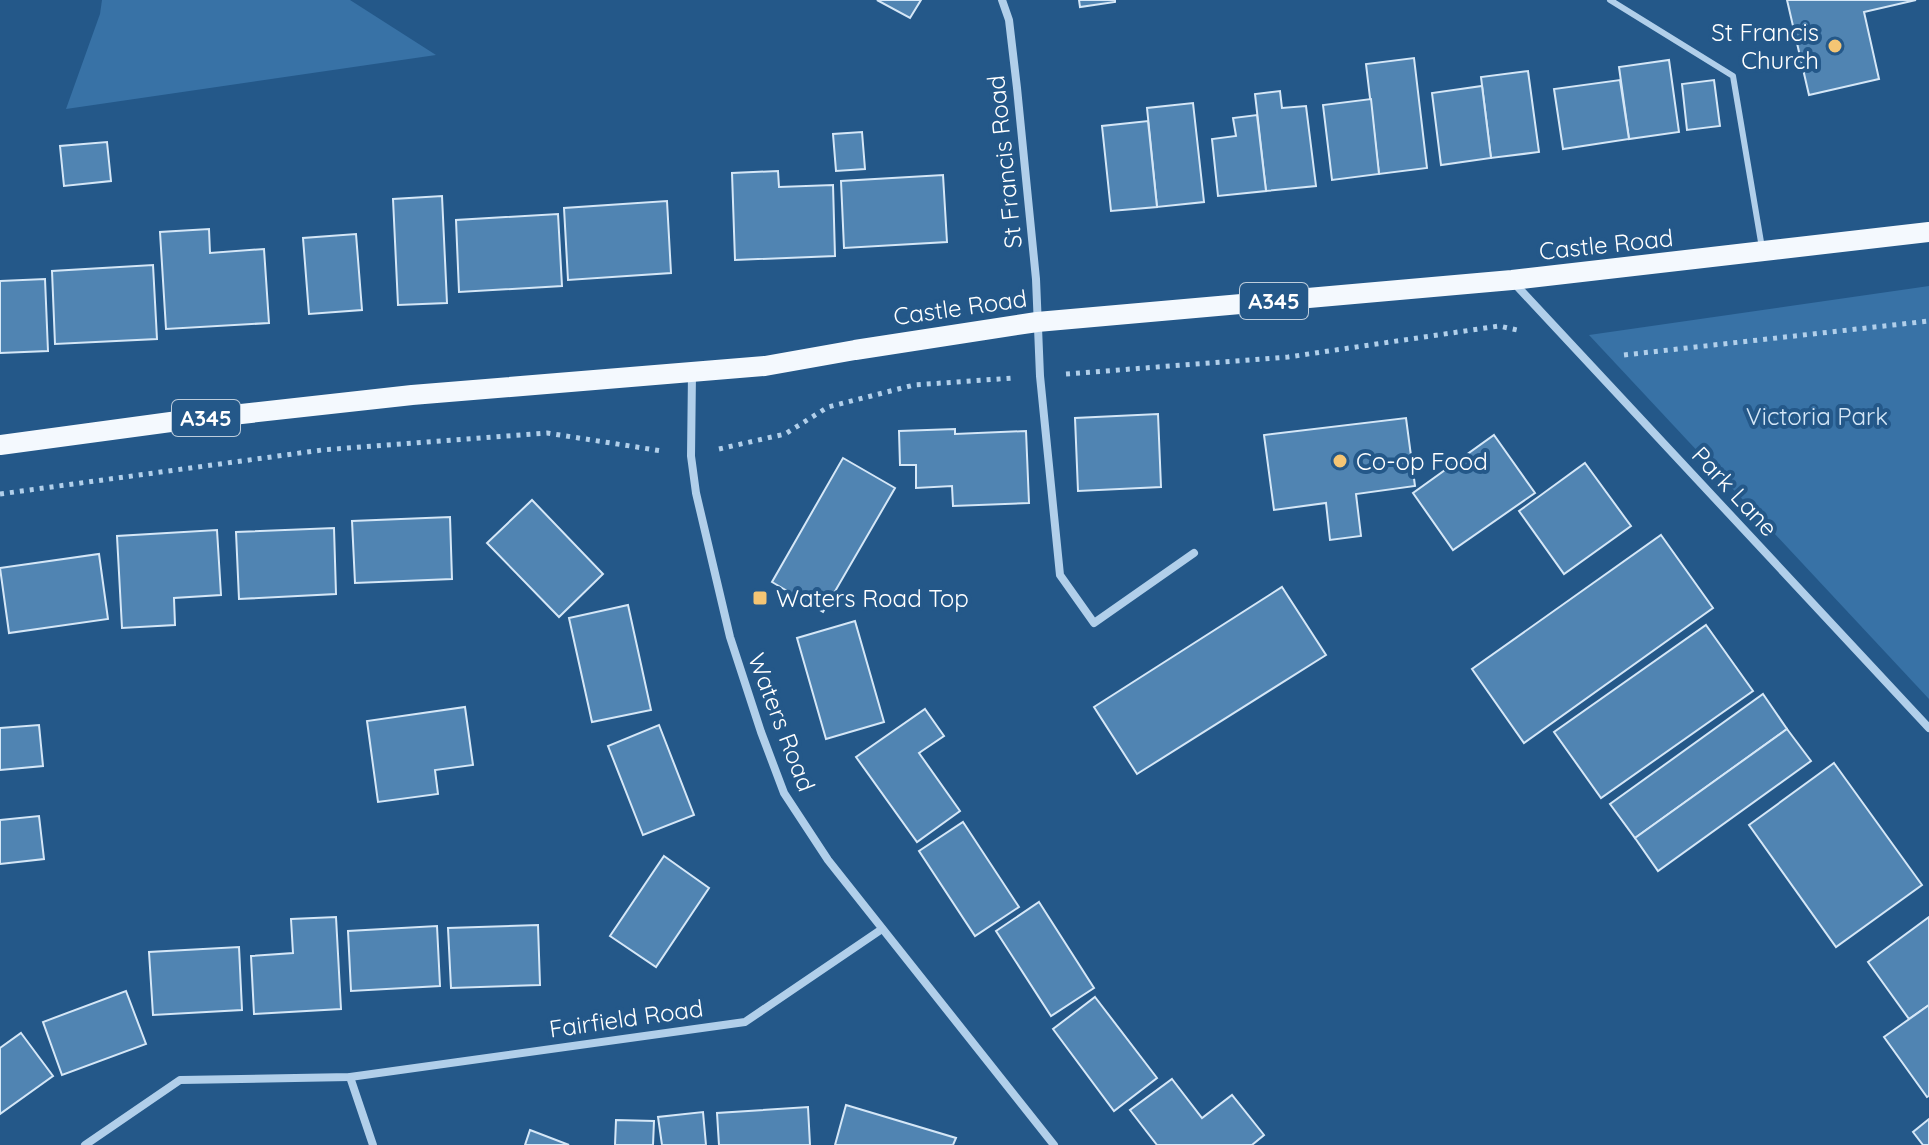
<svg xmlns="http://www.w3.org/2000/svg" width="1929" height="1145" viewBox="0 0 1929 1145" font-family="Quicksand,sans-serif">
	<rect width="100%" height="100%" fill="#245889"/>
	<g fill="#3872a6">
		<path d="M102,0H350L436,55L66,109L100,14Z"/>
		<path d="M1929,286V699L1589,335Z"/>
	</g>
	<g fill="#5084b2" stroke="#d5e7f7" stroke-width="2">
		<path d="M877,0H921L910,18Z"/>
		<path d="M1079,0H1115V2L1080,7Z"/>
		<path d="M1787,0H1916L1864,12L1879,79L1809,95Z"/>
		<path d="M1414,58L1427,168L1379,174L1366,64Z"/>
		<path d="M1669,60L1679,132L1629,139L1619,67Z"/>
		<path d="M1528,71L1539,152L1491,158L1481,77Z"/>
		<path d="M1620,80L1629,139L1563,149L1554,89Z"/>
		<path d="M1714,80L1720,126L1687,130L1682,84Z"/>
		<path d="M1482,86L1491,158L1441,165L1432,93Z"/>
		<path d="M1280,91L1282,108L1306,106L1316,186L1266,191L1255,94Z"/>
		<path d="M1371,99L1379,174L1332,180L1323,105Z"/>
		<path d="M1193,103L1204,202L1157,207L1147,108Z"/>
		<path d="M1257,115L1266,191L1218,196L1212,139L1236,136L1233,118Z"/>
		<path d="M1148,121L1157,207L1111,211L1102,126Z"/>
		<path d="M862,132L865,169L836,171L833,134Z"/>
		<path d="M107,142L111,181L64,186L60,146Z"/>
		<path d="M778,171L779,187L833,185L835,256L735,260L732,173Z"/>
		<path d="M943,175L947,242L844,248L841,181Z"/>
		<path d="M442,196L447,303L398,305L393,199Z"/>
		<path d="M667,201L671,273L568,280L564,208Z"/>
		<path d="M558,214L562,286L459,292L456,220Z"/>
		<path d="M209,229L210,253L264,249L269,323L166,329L160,232Z"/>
		<path d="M356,234L362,310L309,314L303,238Z"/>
		<path d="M153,265L157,339L55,344L52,271Z"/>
		<path d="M45,279L48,351L0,353V281Z"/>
		<path d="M1158,414L1161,487L1078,491L1075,418Z"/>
		<path d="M1406,418L1415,486L1356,494L1361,536L1330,540L1326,503L1274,510L1264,435Z"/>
		<path d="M955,429V434L1026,431L1029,503L953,506L952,486L916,488V465H900L899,431Z"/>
		<path d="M1494,435L1535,493L1453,550L1413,493Z"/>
		<path d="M843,458L895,488L823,612L772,582Z"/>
		<path d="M1585,463L1631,526L1564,574L1519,511Z"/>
		<path d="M532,500L603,574L559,617L487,543Z"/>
		<path d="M450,517L452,579L355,583L352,521Z"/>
		<path d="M334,528L336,594L239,599L236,532Z"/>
		<path d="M217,530L221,595L174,598L175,625L122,628L117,536Z"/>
		<path d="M1661,535L1713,608L1524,743L1472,669Z"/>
		<path d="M99,554L108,619L9,633L0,568Z"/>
		<path d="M1282,587L1326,655L1137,774L1094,707Z"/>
		<path d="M628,605L651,710L592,722L569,618Z"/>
		<path d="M855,621L884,722L826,739L797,638Z"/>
		<path d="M1706,625L1753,691L1601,798L1554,732Z"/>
		<path d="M1763,694L1787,729L1635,838L1610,804Z"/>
		<path d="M465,707L473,765L435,770L438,794L378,802L367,721Z"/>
		<path d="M925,709L944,736L919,753L960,811L917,842L856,757Z"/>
		<path d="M39,725L43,766L0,770V728Z"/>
		<path d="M659,725L694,815L643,835L608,746Z"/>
		<path d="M1787,729L1811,761L1658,871L1635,838Z"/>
		<path d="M1834,763L1922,885L1836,947L1749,825Z"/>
		<path d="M39,816L44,859L0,864V820Z"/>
		<path d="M963,822L1019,907L975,936L919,851Z"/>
		<path d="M664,856L709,888L656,967L610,936Z"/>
		<path d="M1039,902L1094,988L1051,1016L996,931Z"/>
		<path d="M336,917L341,1009L254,1014L251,956L293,953L291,919Z"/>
		<path d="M1929,917V1005L1909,1019L1868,962Z"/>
		<path d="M538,925L540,985L451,988L448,928Z"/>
		<path d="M437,926L440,986L351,991L348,931Z"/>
		<path d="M239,947L242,1010L153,1015L149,952Z"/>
		<path d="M126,991L146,1044L62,1075L43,1022Z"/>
		<path d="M1095,997L1157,1078L1114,1111L1053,1029Z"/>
		<path d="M1929,1005V1096L1927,1097L1884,1037Z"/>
		<path d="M21,1033L53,1076L0,1114V1048Z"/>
		<path d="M1172,1079L1202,1118L1232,1095L1264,1135L1252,1145H1157L1130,1110Z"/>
		<path d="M846,1105L956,1138L953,1145H835Z"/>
		<path d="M808,1107L810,1145H719L717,1113Z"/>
		<path d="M703,1112L706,1145H662L658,1117Z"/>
		<path d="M1929,1119V1145H1923L1913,1132Z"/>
		<path d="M616,1120L654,1121L653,1145H615Z"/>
		<path d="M530,1130L569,1145H525Z"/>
	</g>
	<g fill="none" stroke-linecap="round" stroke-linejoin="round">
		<g stroke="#b1cfea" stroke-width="5" stroke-dasharray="4 6" stroke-linecap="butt">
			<path d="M1624,355L1929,321"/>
			<path d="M1066,374L1288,357L1499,326L1517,330"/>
			<path d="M719,449L785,434L828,407L914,385L1013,378"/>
			<path d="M0,494L322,450L547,433L662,451"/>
		</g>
		<path stroke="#b1cfea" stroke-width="6" d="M1610,0L1733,76L1762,248"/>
		<g stroke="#b1cfea" stroke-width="8">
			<path d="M1002,0L1009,20L1017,88L1036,279L1040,376L1060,575L1094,623L1194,553"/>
			<path d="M1515,284L1929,728"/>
			<path d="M692,373L691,456L696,493L730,637L761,732L784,793L828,860L1054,1145"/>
			<path d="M350,1077L373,1145"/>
			<path d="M85,1145L180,1080L350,1077L745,1022L882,929"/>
		</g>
		<path stroke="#f4f9fe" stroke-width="20" d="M0,445L178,421L412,395L765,366L855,350L1037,322L1512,280L1929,232"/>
	</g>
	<g fill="#f4c574" stroke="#245889" stroke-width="3">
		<circle cx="1835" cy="46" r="8"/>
		<circle cx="1340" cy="461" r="8"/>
		<rect x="752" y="590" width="16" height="16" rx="4"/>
	</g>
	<g text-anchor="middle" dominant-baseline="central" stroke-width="8" stroke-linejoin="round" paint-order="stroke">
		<g fill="#245889" stroke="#bdcddc" stroke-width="2">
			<rect x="1240" y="283" width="68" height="36" rx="6"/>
			<rect x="172" y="400" width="68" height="36" rx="6"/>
		</g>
		<g font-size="22" font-weight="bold" fill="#fff">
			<text x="1274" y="301">A345</text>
			<text x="206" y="418">A345</text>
		</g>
		<g font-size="24" fill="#fff" stroke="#245889" text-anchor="start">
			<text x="1819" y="32" text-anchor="end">St Francis<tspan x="1819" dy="28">Church</tspan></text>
			<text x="1356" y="461">Co-op Food</text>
			<text x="776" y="598">Waters Road Top</text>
		</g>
		<g font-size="24" fill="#fff" stroke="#245889">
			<text transform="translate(1004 162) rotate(-96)">St Francis Road</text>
			<text transform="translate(1606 244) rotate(-6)">Castle Road</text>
			<text transform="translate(960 307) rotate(-8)">Castle Road</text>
			<text transform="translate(1735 491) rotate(47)">Park Lane</text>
			<text transform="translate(782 722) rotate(69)">Waters Road</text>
			<text transform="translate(626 1018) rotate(-8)">Fairfield Road</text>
		</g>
		<g font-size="24" fill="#d5e7f7" stroke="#245889">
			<text x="1817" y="416">Victoria Park</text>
		</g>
	</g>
</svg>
